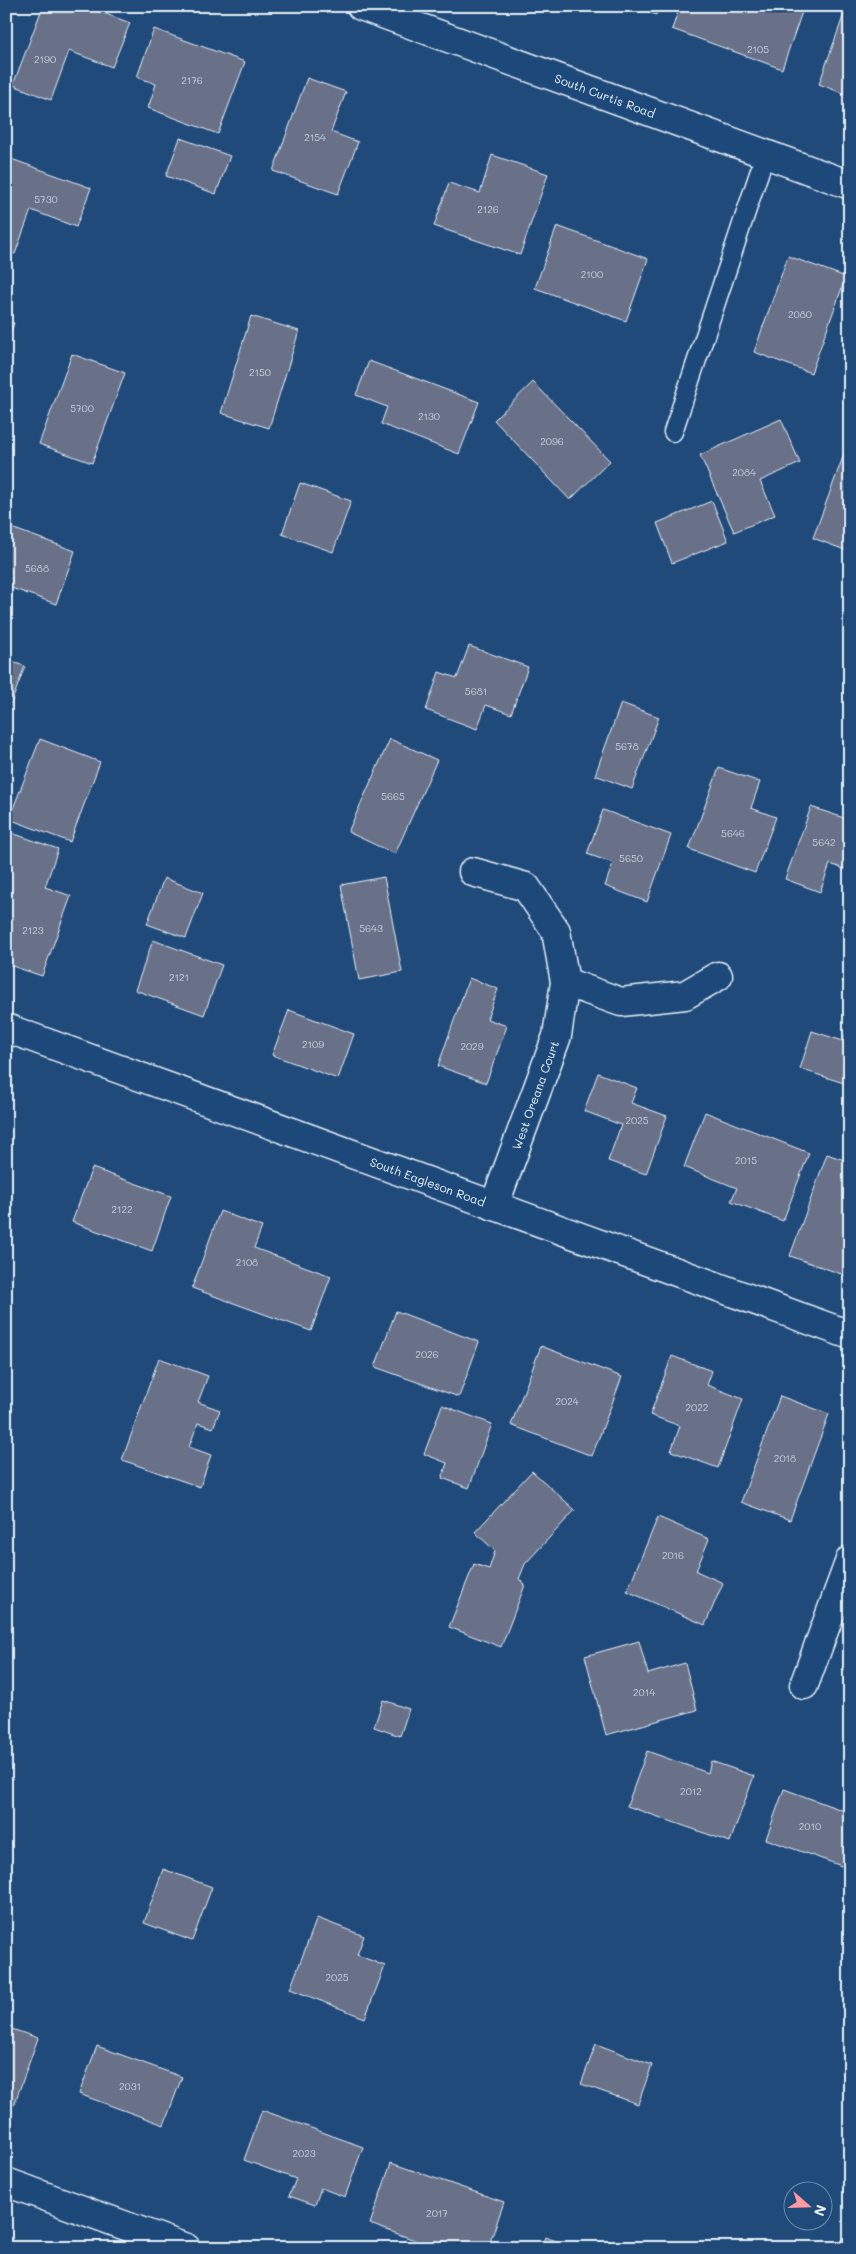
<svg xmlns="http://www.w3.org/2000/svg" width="856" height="2254" viewBox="0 0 856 2254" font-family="Mali,sans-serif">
	<rect width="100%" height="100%" fill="#1f4a7a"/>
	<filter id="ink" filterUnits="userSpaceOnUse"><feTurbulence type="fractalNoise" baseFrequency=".02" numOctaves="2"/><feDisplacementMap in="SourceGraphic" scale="10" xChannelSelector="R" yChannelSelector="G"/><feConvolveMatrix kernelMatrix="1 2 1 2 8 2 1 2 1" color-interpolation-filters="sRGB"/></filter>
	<g filter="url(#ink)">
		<g fill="#687188" stroke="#e8f1f8">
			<path d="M43,6H85L130,23L112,67L69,51L51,100L13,85Z"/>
			<path d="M634,6H660L656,15Z"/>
			<path d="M680,6H786L802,12L782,69L672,29Z"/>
			<path d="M850,13V96L819,84L844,14L849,16Z"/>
			<path d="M154,29L245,62L218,134L148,108L156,84L137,77Z"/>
			<path d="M307,78L346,92L331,132L358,142L338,194L273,171Z"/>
			<path d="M180,138L230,156L216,194L166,176Z"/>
			<path d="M492,155L548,174L520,255L434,226L449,183L480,193Z"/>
			<path d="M6,157L91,188L76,227L31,210L15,254L6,251Z"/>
			<path d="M557,226L648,259L626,321L535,288Z"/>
			<path d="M788,256L846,277L811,373L754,352Z"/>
			<path d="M251,316L299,331L269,428L221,413Z"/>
			<path d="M6,320L14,323L6,345Z"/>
			<path d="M72,354L125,373L92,463L39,444Z"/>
			<path d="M369,361L479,402L459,454L381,424L387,407L356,395Z"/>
			<path d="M533,382L610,461L570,500L494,420Z"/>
			<path d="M781,419L800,463L760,481L775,515L734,532L700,455Z"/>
			<path d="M850,438V552L813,538Z"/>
			<path d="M300,483L351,501L333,552L282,534Z"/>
			<path d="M712,501L728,541L672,563L657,523Z"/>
			<path d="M6,526L75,551L56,604L6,586Z"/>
			<path d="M469,646L528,667L511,714L486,705L477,729L426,710L439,672L457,678Z"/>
			<path d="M6,660L25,666L6,717Z"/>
			<path d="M621,703L659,717L632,789L595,775Z"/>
			<path d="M40,739L100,762L70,842L9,819Z"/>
			<path d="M390,739L437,760L395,854L348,832Z"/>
			<path d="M719,768L760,782L751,808L776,817L755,873L689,849Z"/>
			<path d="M811,807L850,820V871L830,864L820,892L785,879Z"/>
			<path d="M603,810L671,835L647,902L605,886L613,863L587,854Z"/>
			<path d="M6,831L58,849L45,887L71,896L42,976L6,964Z"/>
			<path d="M384,877L402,972L359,980L341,885Z"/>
			<path d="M164,878L203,893L186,938L147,924Z"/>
			<path d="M153,940L222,965L204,1015L135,990Z"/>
			<path d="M850,955V984L842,982Z"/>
			<path d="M469,978L498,989L487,1019L507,1026L486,1083L438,1066Z"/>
			<path d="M289,1010L354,1034L338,1079L272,1055Z"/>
			<path d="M850,1020V1085L800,1069L812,1031L843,1041Z"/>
			<path d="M598,1073L637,1088L631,1103L667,1116L646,1174L608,1161L621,1125L584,1111Z"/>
			<path d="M705,1112L809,1153L783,1221L731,1201L737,1188L684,1167Z"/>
			<path d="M827,1154L850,1162V1277L790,1256Z"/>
			<path d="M92,1168L171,1196L152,1251L72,1222Z"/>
			<path d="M220,1211L262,1227L254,1248L331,1276L311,1331L192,1288Z"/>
			<path d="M396,1311L479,1342L459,1397L375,1367Z"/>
			<path d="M541,1346L622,1377L592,1456L511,1425Z"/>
			<path d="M672,1356L712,1371L707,1385L743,1399L718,1468L671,1451L680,1426L650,1415Z"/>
			<path d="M159,1358L208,1376L198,1402L220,1410L213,1428L198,1423L189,1447L211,1455L200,1487L122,1460Z"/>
			<path d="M780,1396L829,1414L790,1520L741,1502Z"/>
			<path d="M442,1405L492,1424L469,1488L442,1478L447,1463L424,1454Z"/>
			<path d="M532,1471L575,1510L525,1564L519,1579L525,1585L501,1647L449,1627L474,1564L489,1569L495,1551L475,1532Z"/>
			<path d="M658,1517L709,1539L696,1571L723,1583L705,1625L627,1591Z"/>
			<path d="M639,1641L648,1674L685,1663L697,1710L606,1735L585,1656Z"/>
			<path d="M383,1700L409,1709L400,1736L374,1727Z"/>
			<path d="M647,1751L708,1773L711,1761L754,1776L730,1842L627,1806Z"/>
			<path d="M784,1789L850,1813V1869L766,1839Z"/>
			<path d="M163,1869L212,1887L192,1941L144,1923Z"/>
			<path d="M317,1918L364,1936L357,1955L385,1966L365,2018L290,1989Z"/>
			<path d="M6,2027L38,2038L14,2105L6,2102Z"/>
			<path d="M596,2044L652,2065L638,2104L581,2084Z"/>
			<path d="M97,2046L182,2077L164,2125L79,2094Z"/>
			<path d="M262,2110L363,2147L345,2197L321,2188L315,2205L289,2196L296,2179L244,2160Z"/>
			<path d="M391,2163L504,2202L488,2248H437L370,2224Z"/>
			<path d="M545,2237L576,2248H541Z"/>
		</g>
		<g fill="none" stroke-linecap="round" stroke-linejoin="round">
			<defs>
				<path id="lane" d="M673,432L765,155"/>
				<g id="street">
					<path d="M473,872L526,887L556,931L565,982L557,1036L494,1206"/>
					<path d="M565,982L621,1002L685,995L718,976"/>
					<path id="s1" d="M6,1028L850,1335"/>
					<path d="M804,1685L850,1560"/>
					<path d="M6,2182L186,2248"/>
				</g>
				<g id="secondary">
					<path id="s2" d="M361,6L850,185"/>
				</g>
			</defs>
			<use href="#lane" stroke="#e8f1f8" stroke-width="21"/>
			<use href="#street" stroke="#e8f1f8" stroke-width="31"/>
			<use href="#secondary" stroke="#e8f1f8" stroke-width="31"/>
			<use href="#lane" stroke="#1f4a7a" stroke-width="18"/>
			<use href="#street" stroke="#1f4a7a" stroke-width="28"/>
			<use href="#secondary" stroke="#1f4a7a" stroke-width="28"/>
		</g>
	</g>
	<g text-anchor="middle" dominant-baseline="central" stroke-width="4" stroke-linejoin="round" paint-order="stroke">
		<g font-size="10" fill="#c8d1dc">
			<text x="758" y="49">2105</text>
			<text x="45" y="59">2190</text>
			<text x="192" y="80">2176</text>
			<text x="315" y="137">2154</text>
			<text x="46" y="199">5730</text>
			<text x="488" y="209">2126</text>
			<text x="592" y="274">2100</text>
			<text x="800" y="314">2080</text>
			<text x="260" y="372">2150</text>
			<text x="82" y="408">5700</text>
			<text x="429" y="416">2130</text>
			<text x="552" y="441">2096</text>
			<text x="744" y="472">2084</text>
			<text x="37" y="568">5688</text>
			<text x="476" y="691">5681</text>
			<text x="627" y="746">5678</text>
			<text x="393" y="796">5665</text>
			<text x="733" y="833">5646</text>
			<text x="824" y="842">5642</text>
			<text x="631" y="858">5650</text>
			<text x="371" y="928">5643</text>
			<text x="33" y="930">2123</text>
			<text x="179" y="977">2121</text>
			<text x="313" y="1044">2109</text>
			<text x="472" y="1046">2029</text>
			<text x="637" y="1120">2025</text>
			<text x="746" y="1160">2015</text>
			<text x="122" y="1209">2122</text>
			<text x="247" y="1262">2108</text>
			<text x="427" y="1354">2026</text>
			<text x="567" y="1401">2024</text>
			<text x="697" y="1407">2022</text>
			<text x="785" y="1458">2018</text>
			<text x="673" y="1555">2016</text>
			<text x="644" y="1692">2014</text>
			<text x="691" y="1791">2012</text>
			<text x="810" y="1826">2010</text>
			<text x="337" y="1977">2025</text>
			<text x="130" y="2086">2031</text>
			<text x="304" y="2153">2023</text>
			<text x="437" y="2213">2017</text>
		</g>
		<g font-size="12" fill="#e8f1f8" stroke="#1f4a7a">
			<text stroke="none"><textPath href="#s2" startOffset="260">South Curtis Road</textPath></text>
			<text transform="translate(535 1095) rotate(-70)">West Oreana Court</text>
			<text stroke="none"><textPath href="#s1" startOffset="449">South Eagleson Road</textPath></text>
		</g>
	</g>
	<rect width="856" height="2254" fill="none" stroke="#1f4a7a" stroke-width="25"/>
	<rect x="12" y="12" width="831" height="2229" fill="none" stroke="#e8f1f8" stroke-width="2" filter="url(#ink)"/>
	<g transform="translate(808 2206) rotate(110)"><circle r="24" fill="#1f4a7a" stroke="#6f8dac"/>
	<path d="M0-4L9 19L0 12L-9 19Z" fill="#ff9aa2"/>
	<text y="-8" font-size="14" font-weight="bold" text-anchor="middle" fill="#e8f1f8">N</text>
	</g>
</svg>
